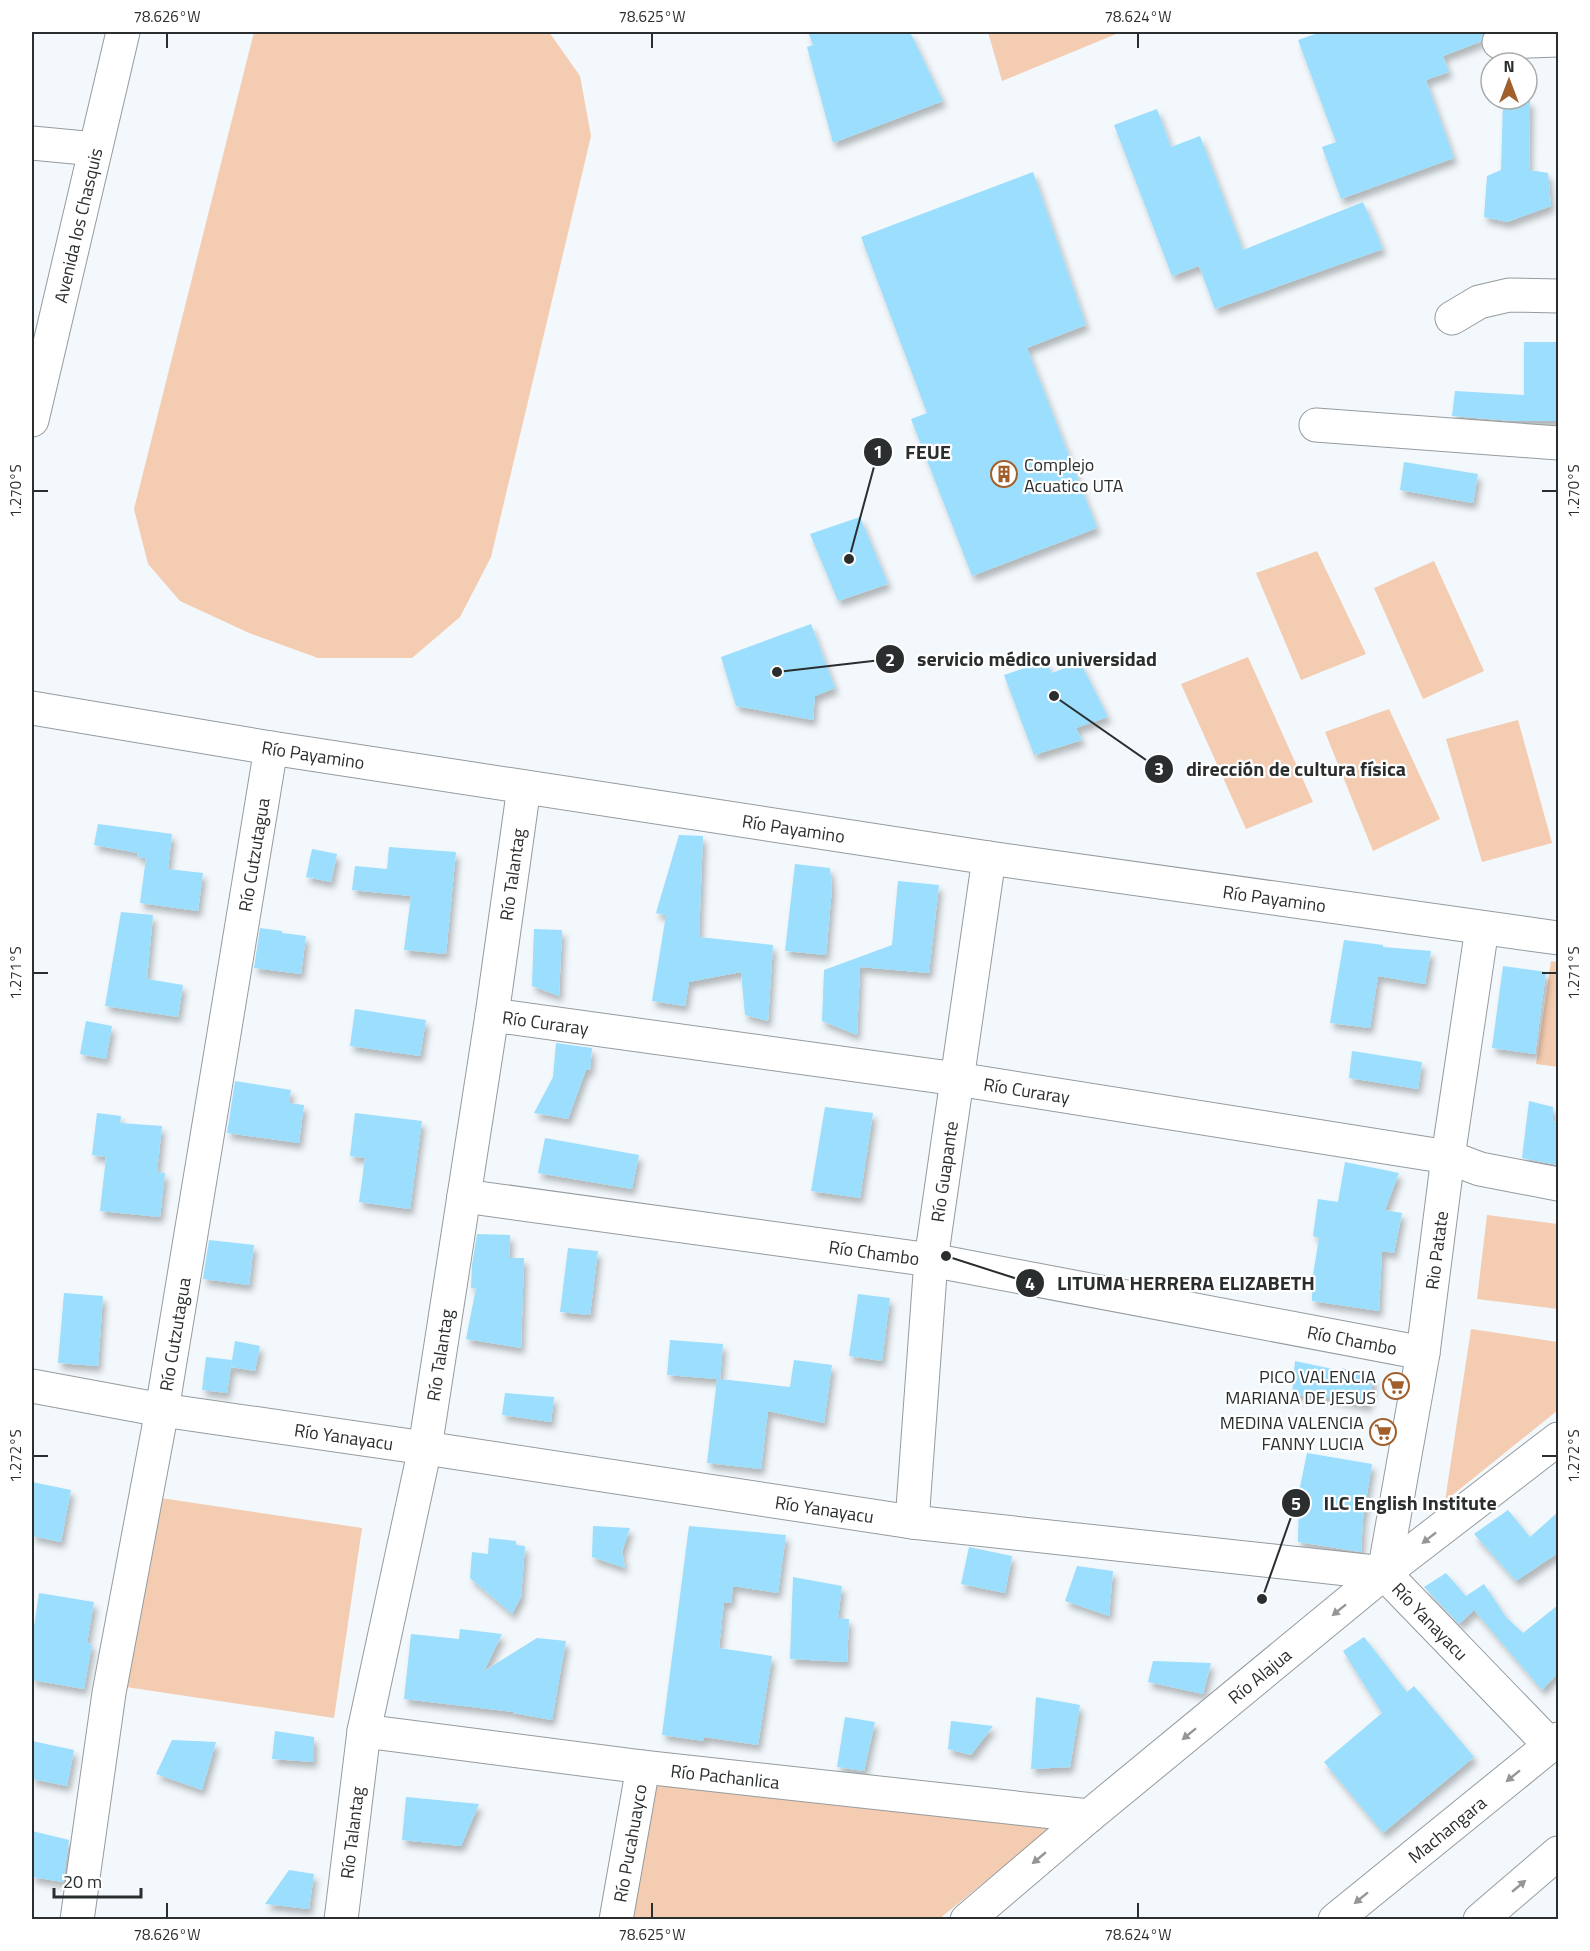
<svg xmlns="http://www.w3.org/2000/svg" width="1590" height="1951" viewBox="0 0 1590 1951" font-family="'Titillium Web',sans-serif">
	<defs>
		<filter id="shadow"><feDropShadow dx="3.5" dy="6" stdDeviation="3" flood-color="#0004"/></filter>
	</defs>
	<rect width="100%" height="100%" fill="#f2f8fc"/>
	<g fill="#f4ccb1">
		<path d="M254,32H549L580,76L591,136L491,557L460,617L412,658H318L249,633L180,601L148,564L134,509Z"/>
		<path d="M988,32H1121L1002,81Z"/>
		<path d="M1317,551L1366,654L1301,680L1256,573Z"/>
		<path d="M1434,561L1484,671L1423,699L1374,588Z"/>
		<path d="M1248,657L1313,802L1246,829L1181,684Z"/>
		<path d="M1389,709L1440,819L1373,851L1325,732Z"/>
		<path d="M1518,720L1552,843L1482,862L1446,739Z"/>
		<path d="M1551,961L1558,962V1067L1536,1064Z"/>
		<path d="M1487,1215L1558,1224V1309L1477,1299Z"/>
		<path d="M1471,1329L1558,1342V1410L1445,1501Z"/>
		<path d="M154,1497L362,1528L334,1718L126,1687Z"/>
		<path d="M650,1777L1051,1828L939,1919L625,1920Z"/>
	</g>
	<g fill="#9bdefd" filter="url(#shadow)">
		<path d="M808,32H910L943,101L833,143L807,47L813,45Z"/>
		<path d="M1321,32H1484L1480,42L1443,56L1449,72L1426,80L1454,158L1341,199L1322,147L1336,142L1298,40Z"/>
		<path d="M1503,100H1530L1529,170L1548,173L1551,206L1507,222L1484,217L1487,176L1501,170Z"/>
		<path d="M1157,109L1171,147L1200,136L1243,250L1363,202L1383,249L1215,309L1199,266L1172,276L1114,125Z"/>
		<path d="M1033,172L1086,325L1027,348L1097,528L972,576L911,419L927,413L861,237Z"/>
		<path d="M1524,342H1558V421H1513L1452,416L1455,391L1524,395Z"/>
		<path d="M1404,462L1478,474L1473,503L1400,490Z"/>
		<path d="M860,517L888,584L838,601L810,534Z"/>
		<path d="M811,624L835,688L815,696L813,720L736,706L721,657Z"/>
		<path d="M1046,661L1052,673L1080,662L1108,717L1076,728L1082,740L1034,755L1004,675Z"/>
		<path d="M98,824L172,834L168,869L203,873L198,911L140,903L146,858L137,857L138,853L94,845Z"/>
		<path d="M679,835L703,836L699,937L773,945L768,1021L745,1015L741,972L689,982L685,1006L652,1001L666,915L656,913Z"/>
		<path d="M389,847L456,852L446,954L404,950L411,896L352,890L355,866L387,869Z"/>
		<path d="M312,849L337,854L331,882L306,877Z"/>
		<path d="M795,864L830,868L832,888L826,955L785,951Z"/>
		<path d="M898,881L939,885L929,973L860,967L857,1035L822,1021L824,970L892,945Z"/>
		<path d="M121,912L153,915L147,979L183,985L178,1017L105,1006Z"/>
		<path d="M260,928L282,931V933L306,936L301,974L254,968Z"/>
		<path d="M534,929L562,930L559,996L532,986Z"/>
		<path d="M1344,940L1383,945V947L1431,951L1425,984L1378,976L1370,1028L1330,1023Z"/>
		<path d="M1503,966L1546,972L1535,1054L1492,1048Z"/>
		<path d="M355,1009L426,1020L420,1056L350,1046Z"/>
		<path d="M86,1021L112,1026L106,1059L80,1054Z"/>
		<path d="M556,1043L592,1048L590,1070H586L568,1119L534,1113L553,1077Z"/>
		<path d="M1352,1051L1422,1062L1418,1089L1349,1078Z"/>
		<path d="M235,1081L291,1090L289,1103L304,1105L299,1143L227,1133Z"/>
		<path d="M1529,1101L1553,1107V1122L1558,1121V1165L1522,1158Z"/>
		<path d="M825,1107L873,1113L860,1198L811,1191Z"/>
		<path d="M97,1113L121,1116L120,1123L162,1126L157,1172L165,1173L160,1217L100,1211L106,1157L92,1155Z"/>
		<path d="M355,1113L422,1121L410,1209L359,1202L365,1158L350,1156Z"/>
		<path d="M545,1138L639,1155L632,1189L538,1173Z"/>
		<path d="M1345,1162L1399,1173L1385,1210L1402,1213L1394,1253L1382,1251L1379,1311L1312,1301V1281L1319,1238L1313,1236L1318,1199L1338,1202Z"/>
		<path d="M477,1234L510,1235L509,1258H524L521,1348L466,1339L476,1288H471L472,1265Z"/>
		<path d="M209,1240L254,1245L249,1285L203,1279Z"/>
		<path d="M568,1248L598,1251L590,1315L560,1312Z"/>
		<path d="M64,1293L103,1296L98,1366L58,1363Z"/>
		<path d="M858,1294L890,1298L882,1361L849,1356Z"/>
		<path d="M670,1340L723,1344L720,1379L790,1387L794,1360L832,1365L824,1423L768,1411L761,1469L707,1463L717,1379L667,1375Z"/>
		<path d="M235,1341L260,1346L255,1371L231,1367Z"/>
		<path d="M206,1357L232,1360L227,1393L202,1390Z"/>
		<path d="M1295,1361L1342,1371V1368L1374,1377L1368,1406L1321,1396L1292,1395Z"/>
		<path d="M505,1393L554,1397L551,1422L502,1415Z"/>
		<path d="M1307,1453L1372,1464L1363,1519L1361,1552L1298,1542L1299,1492Z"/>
		<path d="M32,1482L71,1490L61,1542L32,1536Z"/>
		<path d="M1508,1510L1530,1537L1558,1512V1553L1516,1581L1474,1534Z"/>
		<path d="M593,1526L630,1528L622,1552L625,1568L592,1557Z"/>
		<path d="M689,1526L786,1535L778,1593L733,1586L731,1603L724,1602L719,1648L772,1656L758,1745L704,1737V1741L662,1735Z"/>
		<path d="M489,1538L516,1541V1545L525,1546L521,1597L512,1614L470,1578L472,1552L488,1554Z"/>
		<path d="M969,1547L1012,1556L1005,1593L961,1584Z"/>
		<path d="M1077,1566L1113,1571L1109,1616L1065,1601Z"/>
		<path d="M1446,1573L1466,1596L1484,1584L1506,1617L1523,1633L1558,1605V1673L1542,1690L1474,1610L1459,1624L1424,1587Z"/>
		<path d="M793,1577L842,1586L838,1618L849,1619L847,1662L790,1659Z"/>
		<path d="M39,1593L94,1602L87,1643L92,1644L84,1689L32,1680V1640Z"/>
		<path d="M460,1629L502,1634L484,1671L537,1638L566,1641L552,1720L513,1713L514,1712L404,1699L411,1634L459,1639Z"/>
		<path d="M1364,1637L1407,1692L1414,1686L1474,1757L1383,1833L1324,1762L1382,1713L1343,1651Z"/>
		<path d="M1153,1661L1211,1663L1203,1694L1148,1682Z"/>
		<path d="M1036,1697L1080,1705L1070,1767L1031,1769Z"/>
		<path d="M845,1717L875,1722L864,1771L837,1767Z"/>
		<path d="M951,1721L993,1726L971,1755L948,1749Z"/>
		<path d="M275,1731L314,1737V1762L272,1759Z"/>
		<path d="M172,1740L216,1742L202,1790L156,1774Z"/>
		<path d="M32,1741L74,1750L67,1786L32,1779Z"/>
		<path d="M406,1797L479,1804L461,1846L402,1840Z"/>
		<path d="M32,1831L69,1840L63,1882L32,1877Z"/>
		<path d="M289,1870L314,1874L309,1909L265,1904Z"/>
	</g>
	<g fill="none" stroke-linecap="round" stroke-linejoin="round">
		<defs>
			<g id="minor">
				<path d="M1499,42L1558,40"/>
				<path d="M32,143L95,149"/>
				<path d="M1452,318L1479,302L1509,295L1558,296"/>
				<path d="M1316,425L1558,443"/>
				<path id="s1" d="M32,708L271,748L989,858L1558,938"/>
				<path id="s2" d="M492,1015L957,1079L1448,1157L1480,1169L1558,1184"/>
				<path id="s3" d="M464,1196L931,1260L1423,1353"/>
				<path id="s4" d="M32,1386L162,1410L425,1448L912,1522L1384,1573L1551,1746"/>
				<path id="s5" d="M912,1522L931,1260L989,858"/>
				<path id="s6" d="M1384,1573L1423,1353L1448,1157L1482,928"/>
				<path id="s7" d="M364,1731L643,1767L1089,1816"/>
				<path id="s8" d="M77,1920L109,1693L162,1410L271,748"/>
				<path id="s9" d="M341,1920L364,1731L425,1448L492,1015L524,787"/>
				<path id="s10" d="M616,1920L643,1767"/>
				<path id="s11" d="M967,1920L1089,1816L1384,1573L1558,1439"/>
			</g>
			<g id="tertiary">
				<path id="s12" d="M32,420L123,32"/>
				<path id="s13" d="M1335,1920L1558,1739"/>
				<path d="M1480,1920L1558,1853"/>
			</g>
		</defs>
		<use href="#minor" stroke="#959b9e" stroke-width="35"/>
		<use href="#tertiary" stroke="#959b9e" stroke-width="35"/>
		<use href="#minor" stroke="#fff" stroke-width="33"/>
		<use href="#tertiary" stroke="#fff" stroke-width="33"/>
	</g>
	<defs><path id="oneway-solid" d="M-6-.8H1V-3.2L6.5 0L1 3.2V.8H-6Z" transform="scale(1.5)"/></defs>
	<g fill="#959697">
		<use href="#oneway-solid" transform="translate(1429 1538) rotate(142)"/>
		<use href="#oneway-solid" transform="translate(1339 1610) rotate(141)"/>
		<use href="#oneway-solid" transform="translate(1189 1734) rotate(141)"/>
		<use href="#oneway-solid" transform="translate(1513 1776) rotate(141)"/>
		<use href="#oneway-solid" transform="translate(1039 1858) rotate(140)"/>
		<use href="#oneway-solid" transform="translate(1519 1886) rotate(-40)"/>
		<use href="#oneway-solid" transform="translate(1361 1898) rotate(141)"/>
	</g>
	<path fill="none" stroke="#2b2e2f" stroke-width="2" d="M167,33V48M652,33V48M1138,33V48M33,491H48M1542,491H1557M33,973H48M1542,973H1557M33,1456H48M1542,1456H1557M167,1903V1918M652,1903V1918M1138,1903V1918"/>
	<defs>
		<symbol id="building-ring" viewBox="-11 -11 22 22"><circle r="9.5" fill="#fff" stroke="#a15f2c" stroke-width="1.5"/><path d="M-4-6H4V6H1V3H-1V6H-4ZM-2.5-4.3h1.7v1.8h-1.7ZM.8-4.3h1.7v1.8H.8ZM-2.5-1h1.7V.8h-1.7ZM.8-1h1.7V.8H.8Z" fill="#a15f2c"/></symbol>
		<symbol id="supermarket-ring" viewBox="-11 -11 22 22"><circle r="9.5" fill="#fff" stroke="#a15f2c" stroke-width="1.5"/><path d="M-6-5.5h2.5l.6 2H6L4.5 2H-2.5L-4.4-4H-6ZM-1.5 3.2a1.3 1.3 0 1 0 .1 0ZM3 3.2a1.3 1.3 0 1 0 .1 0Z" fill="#a15f2c"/></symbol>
	</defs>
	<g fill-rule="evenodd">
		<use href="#building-ring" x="989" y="459" width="30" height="30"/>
		<use href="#supermarket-ring" x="1381" y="1371" width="30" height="30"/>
		<use href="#supermarket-ring" x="1368" y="1417" width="30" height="30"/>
	</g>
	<g text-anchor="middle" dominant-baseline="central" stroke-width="4.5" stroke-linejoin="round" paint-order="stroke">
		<g font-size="18" fill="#2b2e2f" stroke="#fff">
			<text stroke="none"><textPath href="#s12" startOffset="200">Avenida los Chasquis</textPath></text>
			<text stroke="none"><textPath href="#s1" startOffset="285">Río Payamino</textPath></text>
			<text stroke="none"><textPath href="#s1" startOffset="771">Río Payamino</textPath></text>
			<text stroke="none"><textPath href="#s8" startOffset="1080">Río Cutzutagua</textPath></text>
			<text stroke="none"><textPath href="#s9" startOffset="1060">Río Talantag</textPath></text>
			<text stroke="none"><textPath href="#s1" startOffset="1257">Río Payamino</textPath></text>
			<text stroke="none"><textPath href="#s2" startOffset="54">Río Curaray</textPath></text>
			<text stroke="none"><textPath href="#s2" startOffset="540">Río Curaray</textPath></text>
			<text stroke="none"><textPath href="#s5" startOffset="352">Río Guapante</textPath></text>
			<text stroke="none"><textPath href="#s6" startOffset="327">Rio Patate</textPath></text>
			<text stroke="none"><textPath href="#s3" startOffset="414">Río Chambo</textPath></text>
			<text stroke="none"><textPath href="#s8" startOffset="594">Río Cutzutagua</textPath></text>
			<text stroke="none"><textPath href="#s3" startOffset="900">Río Chambo</textPath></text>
			<text stroke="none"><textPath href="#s9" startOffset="574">Río Talantag</textPath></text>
			<text stroke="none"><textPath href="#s4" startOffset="316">Río Yanayacu</textPath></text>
			<text stroke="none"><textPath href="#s4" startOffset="802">Río Yanayacu</textPath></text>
			<text stroke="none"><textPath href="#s4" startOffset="1432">Río Yanayacu</textPath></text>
			<text stroke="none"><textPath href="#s11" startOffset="381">Río Alajua</textPath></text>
			<text stroke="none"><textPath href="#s7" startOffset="364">Río Pachanlica</textPath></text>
			<text stroke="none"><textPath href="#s13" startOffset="144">Machangara</textPath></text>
			<text stroke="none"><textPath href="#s9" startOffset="88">Río Talantag</textPath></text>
			<text stroke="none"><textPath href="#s10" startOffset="78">Río Pucahuayco</textPath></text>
		</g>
		<g font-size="18" fill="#2b2e2f" stroke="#fff" text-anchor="end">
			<text x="1024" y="464" text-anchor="start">Complejo<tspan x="1024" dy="21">Acuatico UTA</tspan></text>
			<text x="1376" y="1376">PICO VALENCIA<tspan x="1376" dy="21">MARIANA DE JESUS</tspan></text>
			<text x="1364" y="1422">MEDINA VALENCIA<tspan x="1364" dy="21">FANNY LUCIA</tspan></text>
		</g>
	</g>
	<path fill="none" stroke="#2b2e2f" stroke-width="2" d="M849 559L878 452M777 672L890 659M1054 696L1159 769M946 1256L1030 1283M1262 1599L1296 1503"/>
	<g fill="#2b2e2f" stroke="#fff" stroke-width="2">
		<circle cx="849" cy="559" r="6"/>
		<circle cx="777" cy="672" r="6"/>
		<circle cx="1054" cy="696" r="6"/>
		<circle cx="946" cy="1256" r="6"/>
		<circle cx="1262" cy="1599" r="6"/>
		<circle cx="878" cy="452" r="15"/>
		<circle cx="890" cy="659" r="15"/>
		<circle cx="1159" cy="769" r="15"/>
		<circle cx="1030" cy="1283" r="15"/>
		<circle cx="1296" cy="1503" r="15"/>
	</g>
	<g font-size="18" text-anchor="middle" font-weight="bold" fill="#fff">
		<text x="878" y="458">1</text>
		<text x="890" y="666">2</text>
		<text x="1159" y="775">3</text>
		<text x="1030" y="1290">4</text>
		<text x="1296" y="1510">5</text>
	</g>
	<g font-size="20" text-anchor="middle" font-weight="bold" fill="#2b2e2f" stroke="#fff" stroke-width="4.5" stroke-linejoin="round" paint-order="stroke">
		<text x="928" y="459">FEUE</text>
		<text x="1037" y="666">servicio médico universidad</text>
		<text x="1296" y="776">dirección de cultura física</text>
		<text x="1186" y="1290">LITUMA HERRERA ELIZABETH</text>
		<text x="1410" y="1510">ILC English Institute</text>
	</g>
	<rect width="1590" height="1951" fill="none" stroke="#ffffff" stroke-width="66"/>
	<g transform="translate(1509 81)"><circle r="28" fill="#ffffff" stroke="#aaabac" stroke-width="1.5"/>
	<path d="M0-4.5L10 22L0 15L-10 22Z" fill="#a15f2c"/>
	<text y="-9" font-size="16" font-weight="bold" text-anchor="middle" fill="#2b2e2f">N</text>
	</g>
	<path d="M54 1888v9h87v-9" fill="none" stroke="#2b2e2f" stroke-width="3"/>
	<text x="63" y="1888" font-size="18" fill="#2b2e2f" stroke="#ffffff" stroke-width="4.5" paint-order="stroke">20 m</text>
	<rect x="33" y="33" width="1524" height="1885" fill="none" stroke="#2b2e2f" stroke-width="2"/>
	<g font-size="15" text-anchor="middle" fill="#2b2e2f">
		<text x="167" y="22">78.626°W</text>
		<text x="652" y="22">78.625°W</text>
		<text x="1138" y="22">78.624°W</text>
		<text transform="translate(16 491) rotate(-90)" y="5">1.270°S</text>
		<text transform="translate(1574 491) rotate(-90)" y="5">1.270°S</text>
		<text transform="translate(16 973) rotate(-90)" y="5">1.271°S</text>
		<text transform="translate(1574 973) rotate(-90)" y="5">1.271°S</text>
		<text transform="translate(16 1456) rotate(-90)" y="5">1.272°S</text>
		<text transform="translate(1574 1456) rotate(-90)" y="5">1.272°S</text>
		<text x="167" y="1940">78.626°W</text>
		<text x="652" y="1940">78.625°W</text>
		<text x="1138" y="1940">78.624°W</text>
	</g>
</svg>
